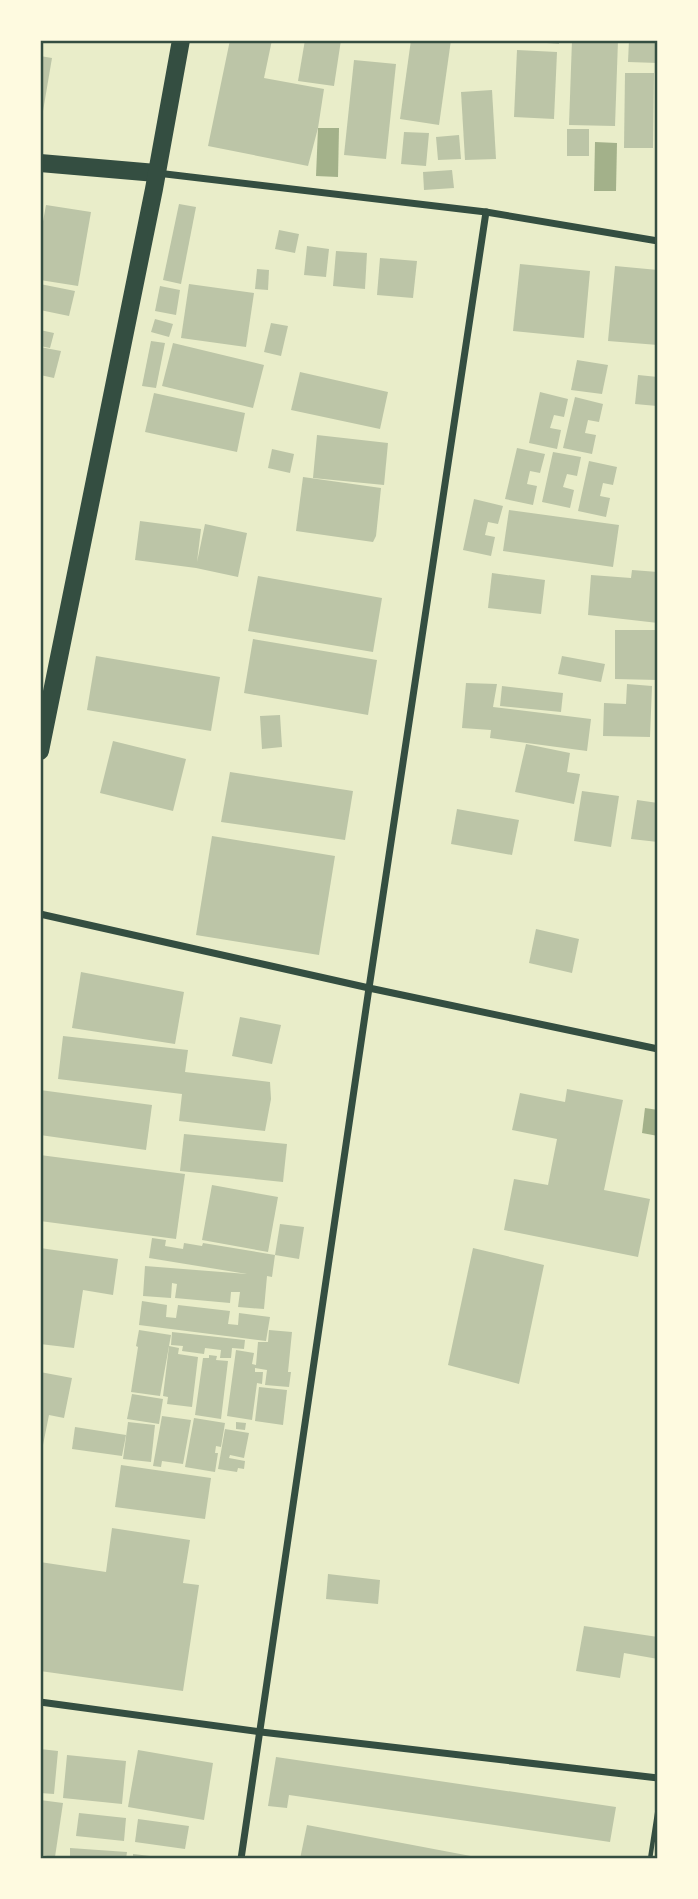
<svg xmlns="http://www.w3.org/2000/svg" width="698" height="1899" viewBox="0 0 698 1899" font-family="'Noto Sans',sans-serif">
	<rect width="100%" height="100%" fill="#e9edc9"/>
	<g fill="#a3b18a">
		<path d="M318,128H339L338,177L316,176Z"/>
		<path d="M595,142L617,143L616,191H594Z"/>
		<path d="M645,1108L658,1110V1136L642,1133Z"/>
	</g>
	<g fill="#bcc5a7">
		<path d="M230,40H272L264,78L324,89L318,128L308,166L208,146Z"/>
		<path d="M305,40H341L334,86L298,81Z"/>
		<path d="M411,40H451L439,125L400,119Z"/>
		<path d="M534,40H559V44L534,42Z"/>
		<path d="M572,40H618L615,126L569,125Z"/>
		<path d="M629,40H658V63L628,62Z"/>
		<path d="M517,50L557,52L554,119L514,117Z"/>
		<path d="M40,56L52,58L42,117H40Z"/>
		<path d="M354,60L396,64L386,159L344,155Z"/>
		<path d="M625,73H654L653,148H624Z"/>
		<path d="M492,90L496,159L465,160L461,92Z"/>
		<rect x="567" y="129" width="22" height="27"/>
		<path d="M404,132L429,133L426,166L401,164Z"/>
		<path d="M459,135L461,159L438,160L436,137Z"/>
		<path d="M452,170L454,188L424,190L423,172Z"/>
		<path d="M179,204L196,207L181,284L163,280Z"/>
		<path d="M46,205L91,212L78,286L40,280V238Z"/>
		<path d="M279,230L299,234L295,253L275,249Z"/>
		<path d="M307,246L329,249L326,277L304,275Z"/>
		<path d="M336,251L367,253L365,289L333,286Z"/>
		<path d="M380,258L417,261L413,298L377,295Z"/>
		<path d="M520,264L590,271L584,338L513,331Z"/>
		<path d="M615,266L658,270V345L608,341Z"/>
		<path d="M257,269L269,270L268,290L255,289Z"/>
		<path d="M40,284L75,291L69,316L40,310Z"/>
		<path d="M189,284L254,293L246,347L181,338Z"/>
		<path d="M160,286L180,290L176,315L155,311Z"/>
		<path d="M155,319L173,324L169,337L151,332Z"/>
		<path d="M271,323L288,326L281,356L264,352Z"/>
		<path d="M40,330L54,333L50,348L40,346Z"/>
		<path d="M151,341L165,343L156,388L142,386Z"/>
		<path d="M173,343L264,365L253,408L162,386Z"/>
		<path d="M40,347L61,351L54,378L40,375Z"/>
		<path d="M577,360L608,365L602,394L571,390Z"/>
		<path d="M300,372L388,392L380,429L291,410Z"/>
		<path d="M638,375L658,377L657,406L635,404Z"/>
		<path d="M540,392L568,399L564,417L554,415L550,428L561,430L557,449L529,443Z"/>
		<path d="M154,393L245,413L237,452L145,432Z"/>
		<path d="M575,397L603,404L599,422L588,420L585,433L596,435L592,454L563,448Z"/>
		<path d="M317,435L388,443L384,485L313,478Z"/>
		<path d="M517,448L545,454L540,473L530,471L527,484L537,486L533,505L505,499Z"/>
		<path d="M272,449L294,454L290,473L268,468Z"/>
		<path d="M553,452L581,457L577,476L567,474L563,487L574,490L570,508L542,502Z"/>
		<path d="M589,461L617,467L613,485L603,483L600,496L610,498L606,517L578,511Z"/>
		<path d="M303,477L381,488L376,536L373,542L296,531Z"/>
		<path d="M474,499L503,506L498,524L488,522L485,535L495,537L491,556L463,550Z"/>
		<path d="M509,510L619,525L613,567L503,551Z"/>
		<path d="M140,521L201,529L197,562L205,524L247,533L238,577L196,568L135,560Z"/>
		<path d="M632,570L658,572V623L588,615L591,575L631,578Z"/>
		<path d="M492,573L545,580L541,614L488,608Z"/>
		<path d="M258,576L382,598L373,652L248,631Z"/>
		<path d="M615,630H658V680L615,679Z"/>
		<path d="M253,639L377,660L368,715L244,693Z"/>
		<path d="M96,656L220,677L211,731L87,710Z"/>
		<path d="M562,656L605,664L601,682L558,674Z"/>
		<path d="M466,683L497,684L493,707L591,719L587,751L490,738L491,730L462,728Z"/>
		<path d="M627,684L652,686L650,737L603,736L604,703L626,704Z"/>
		<path d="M502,686L563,693L561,712L500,706Z"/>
		<path d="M280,715L282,747L262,749L260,716Z"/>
		<path d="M113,741L186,759L173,811L100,793Z"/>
		<path d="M526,744L570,753L567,772L580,774L574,804L515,792Z"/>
		<path d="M230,772L353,791L345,840L221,822Z"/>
		<path d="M582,791L619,796L611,847L574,841Z"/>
		<path d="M637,800L658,803V842L631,839Z"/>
		<path d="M457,809L519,820L512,855L451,844Z"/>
		<path d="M212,836L335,856L319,955L196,935Z"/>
		<path d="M536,929L579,939L572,973L529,963Z"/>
		<path d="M81,972L184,992L175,1044L72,1028Z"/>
		<path d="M240,1017L281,1025L272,1064L232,1056Z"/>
		<path d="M63,1036L188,1050L185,1072L270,1082L271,1099L265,1131L179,1121L182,1094L58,1079Z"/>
		<path d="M567,1089L623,1100L604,1190L650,1199L638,1257L504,1230L514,1179L548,1185L557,1139L512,1130L520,1093L565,1102Z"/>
		<path d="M40,1090L152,1105L146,1150L40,1135Z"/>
		<path d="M184,1134L287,1144L283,1182L180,1171Z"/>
		<path d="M40,1155L185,1174L176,1239L40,1221Z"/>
		<path d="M212,1185L278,1197L268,1252L202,1240Z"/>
		<path d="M280,1224L304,1227L299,1259L275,1255Z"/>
		<path d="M152,1238L166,1240L165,1246L183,1249L184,1243L202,1246L203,1243L275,1255L272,1277L267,1276L264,1309L238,1307L240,1292H231L230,1303L175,1298L177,1284L172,1283L171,1298L143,1296L145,1266L247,1274L149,1258Z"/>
		<path d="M40,1248L118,1259L113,1295L83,1290L74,1348L40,1344Z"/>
		<path d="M473,1248L544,1265L519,1384L448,1365Z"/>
		<path d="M142,1301L167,1305L166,1317L176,1318L178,1305L230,1311L228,1324L238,1325L239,1313L270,1317L266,1341L139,1325Z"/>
		<path d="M139,1330L171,1335L160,1396L131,1392L138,1347L136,1346Z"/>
		<path d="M269,1330L292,1332L288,1372H291L289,1387L265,1385L267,1370L255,1368V1372H263L262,1384L257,1383L252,1420L227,1416L236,1350L254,1353L252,1364L256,1365L258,1342H268Z"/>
		<path d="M172,1332L245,1340L244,1349L232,1348L231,1358H220L221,1350L205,1348L204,1354L182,1351L183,1346L171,1345Z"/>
		<path d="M169,1346L179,1348L178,1354L198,1357L192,1407L167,1404L168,1397L163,1396Z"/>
		<path d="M209,1355L217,1356L216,1360L228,1361L221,1419L195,1415L203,1358H209Z"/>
		<path d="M40,1372L72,1378L64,1418L49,1415L43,1445L40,1444Z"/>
		<path d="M259,1387L287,1390L283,1425L255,1421Z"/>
		<path d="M132,1394L163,1399L159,1424L127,1419Z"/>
		<path d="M162,1416L191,1420L183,1464L162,1461L161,1467L153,1466Z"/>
		<path d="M194,1418L225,1423L221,1447L216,1446L215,1453H218L215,1472L185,1467Z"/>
		<path d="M128,1422L155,1425L151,1462L123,1459Z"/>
		<path d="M236,1422L246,1423L245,1430L236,1429Z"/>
		<path d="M75,1427L126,1435L122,1456L72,1449Z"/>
		<path d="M225,1429L249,1433L244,1458L230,1455L229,1458L245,1461L244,1469L238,1468L237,1472L218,1469Z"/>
		<path d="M121,1465L211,1478L205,1519L115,1507Z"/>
		<path d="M112,1528L190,1540L183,1583L199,1585L183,1691L40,1671V1562L106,1572Z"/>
		<path d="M328,1574L380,1580L378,1604L326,1599Z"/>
		<path d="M584,1626L658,1637V1659L624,1653L620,1678L576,1671Z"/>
		<path d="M40,1749L58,1751L54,1794L40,1793Z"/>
		<path d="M138,1750L213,1763L204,1820L128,1807Z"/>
		<path d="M67,1755L126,1761L122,1804L63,1798Z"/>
		<path d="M276,1757L616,1807L610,1842L289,1795L287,1808L268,1806Z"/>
		<path d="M40,1800L63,1803L55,1857L40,1855Z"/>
		<path d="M79,1813L126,1818L124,1841L76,1836Z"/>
		<path d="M138,1819L189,1826L185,1849L135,1842Z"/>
		<path d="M307,1825L476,1857V1859H300Z"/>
		<path d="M70,1848L127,1852L126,1859H70Z"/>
		<path d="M133,1854L159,1857V1859H133Z"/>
	</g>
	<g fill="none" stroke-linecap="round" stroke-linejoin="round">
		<path stroke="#344e41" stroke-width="4.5" d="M650,1859L658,1807"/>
		<g stroke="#344e41" stroke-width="7">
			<path d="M157,173L486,212L658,241"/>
			<path d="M40,914L369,988L658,1049"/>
			<path d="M40,1702L261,1732L658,1778"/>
			<path d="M241,1859L369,988L486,212"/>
		</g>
		<g stroke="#344e41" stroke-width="18">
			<path d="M40,163L156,173"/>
			<path d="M40,751L154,189L181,40"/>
		</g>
	</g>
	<rect width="698" height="1899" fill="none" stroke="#fefae0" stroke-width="84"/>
	<rect x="42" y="42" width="614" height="1815" fill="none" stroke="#344e41" stroke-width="2.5"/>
</svg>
